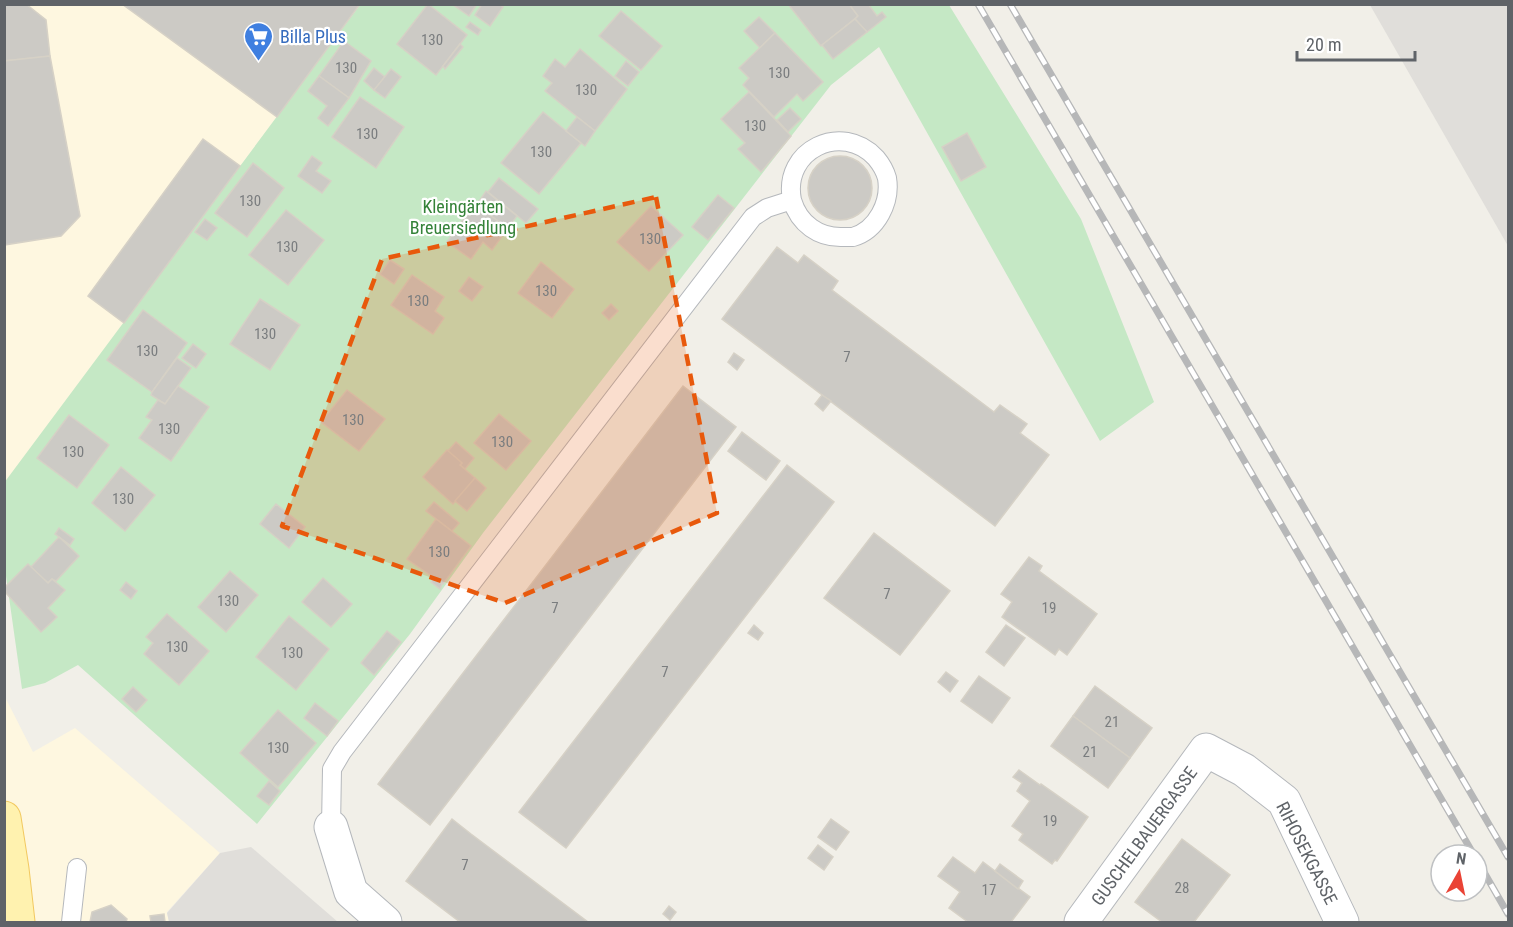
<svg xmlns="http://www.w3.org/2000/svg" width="1513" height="927" viewBox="0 0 1513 927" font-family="'Roboto Condensed',sans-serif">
	<rect width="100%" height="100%" fill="#f1efe8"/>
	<g fill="#fef7e0">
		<path d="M5,5H360L5,483Z"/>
		<path d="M4,695L33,752L75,728L220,853L167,912L169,922H5Z"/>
	</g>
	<g fill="#e0deda">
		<path d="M1370,5H1508V246Z"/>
		<path d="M251,847L338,922H169L167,913L220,853Z"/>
	</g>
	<path fill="#c5e8c5" d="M360,5H949L1081,219L1154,402L1100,441L879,47L831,85L483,533L410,634L257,824L78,665L45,683L22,689L5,569L4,483Z"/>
	<g fill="#cccac5" stroke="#d6d1c6" stroke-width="1.5">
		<path d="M26,4L46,20L50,56L4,61V5Z"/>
		<path d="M122,4H360L277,117Z"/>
		<path d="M428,4L467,35L436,75L397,44Z"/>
		<path d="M452,4H477L469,16Z"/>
		<path d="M482,4H499L503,7L490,26L475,15Z"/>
		<path d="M788,4H849L858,16L821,46Z"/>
		<path d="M849,4H868L877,16L882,12L886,17L867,32L855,19L858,16Z"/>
		<path d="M621,11L662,46L641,70L599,36Z"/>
		<path d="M759,17L775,33L760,48L744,31Z"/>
		<path d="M855,19L867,32L833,59L822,45Z"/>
		<path d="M470,22L481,30L478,35L466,27Z"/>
		<path d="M775,33L823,82L803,101L797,94L774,117L743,85L749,78L739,68Z"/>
		<path d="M344,41L371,61L349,98L319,76Z"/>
		<path d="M460,44L463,47L445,69L443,66Z"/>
		<path d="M580,49L627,89L595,131L545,91L552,83L543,76L555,59L565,67Z"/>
		<path d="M50,56L80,216L61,236L4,245V61Z"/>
		<path d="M626,61L639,72L628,86L615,76Z"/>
		<path d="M374,68L385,77L374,90L364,81Z"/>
		<path d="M391,69L401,77L385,98L374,90Z"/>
		<path d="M319,76L349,98L328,126L318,118L327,106L308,91Z"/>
		<path d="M749,92L791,136L761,172L738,149L745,143L721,119Z"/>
		<path d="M360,97L404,127L376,168L332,137Z"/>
		<path d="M790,108L801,119L788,132L777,120Z"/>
		<path d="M543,112L581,143L539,194L501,163Z"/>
		<path d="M577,117L595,131L585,146L566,131Z"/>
		<path d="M967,133L986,167L961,181L942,147Z"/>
		<path d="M203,139L240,166L124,323L88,296Z"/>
		<path d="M312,156L322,163L316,171L331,181L322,193L298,176Z"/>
		<circle cx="840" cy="188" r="32"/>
		<path d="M253,163L284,188L247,237L215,213Z"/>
		<path d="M499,178L538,209L526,223L488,192Z"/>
		<path d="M486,191L517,216L506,231L496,224L498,221L476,206Z"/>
		<path d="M718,195L734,208L708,240L692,227Z"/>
		<path d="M474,204L498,221L496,224L506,231L492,250L483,242L471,259L447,242Z"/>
		<path d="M651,206L683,235L649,271L617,242Z"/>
		<path d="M286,210L324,240L288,285L249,255Z"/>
		<path d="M205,219L217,228L207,240L195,232Z"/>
		<path d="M777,247L798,263L804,255L838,281L832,290L994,412L1000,405L1027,424L1020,433L1049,455L995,526L722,319Z"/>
		<path d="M390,260L404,269L394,284L380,274Z"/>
		<path d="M541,262L574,289L552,318L518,293Z"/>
		<path d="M412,275L444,297L435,311L444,318L433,334L391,305Z"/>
		<path d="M469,277L483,287L472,301L459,291Z"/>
		<path d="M260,299L300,325L270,370L230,344Z"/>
		<path d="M611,304L618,311L609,320L602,313Z"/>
		<path d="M143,310L187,343L152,392L107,360Z"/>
		<path d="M193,344L206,354L196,368L182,358Z"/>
		<path d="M734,353L744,360L737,370L728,362Z"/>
		<path d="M177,358L191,368L165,404L151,395L152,392Z"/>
		<path d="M178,386L209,407L171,461L139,438L152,420L146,417L158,400L165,404Z"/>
		<path d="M683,386L736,427L430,825L378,784Z"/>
		<path d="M347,390L385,419L359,451L321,422Z"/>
		<path d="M822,395L831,401L823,411L815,404Z"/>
		<path d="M499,414L531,441L506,470L474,443Z"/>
		<path d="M69,415L109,445L77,488L37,458Z"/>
		<path d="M742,432L780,461L766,480L728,451Z"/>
		<path d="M456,442L474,458L465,469L460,465L462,463L448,451Z"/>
		<path d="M447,450L462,463L460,465L475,478L453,504L423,477Z"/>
		<path d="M787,465L834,502L566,848L519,812Z"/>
		<path d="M121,467L155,495L125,531L92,503Z"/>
		<path d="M475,478L486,488L467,511L455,501Z"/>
		<path d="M434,502L459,523L452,531L426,511Z"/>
		<path d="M276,504L305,527L289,548L260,524Z"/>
		<path d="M436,519L471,546L443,584L407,559Z"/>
		<path d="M59,528L74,539L70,545L55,534Z"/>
		<path d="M874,533L950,591L900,655L824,598Z"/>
		<path d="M59,537L79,556L56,581L52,579L48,583L31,567Z"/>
		<path d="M1029,557L1042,566L1039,571L1097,614L1067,655L1059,649L1055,655L1002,617L1012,602L1001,594Z"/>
		<path d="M28,564L48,583L52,579L65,590L48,608L57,617L41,632L6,593L5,587Z"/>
		<path d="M230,571L258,595L226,632L198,607Z"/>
		<path d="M323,578L352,604L331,627L302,602Z"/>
		<path d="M434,578L442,584L440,589L431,582Z"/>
		<path d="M126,582L137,591L131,599L120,590Z"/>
		<path d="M167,614L209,651L179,685L144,654L153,643L146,637Z"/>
		<path d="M289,616L329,649L296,690L256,657Z"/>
		<path d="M754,625L763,633L758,640L748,633Z"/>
		<path d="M1006,625L1025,638L1004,666L986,652Z"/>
		<path d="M387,631L401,642L374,675L361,663Z"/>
		<path d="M946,672L958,681L950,692L938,682Z"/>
		<path d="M979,676L1010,698L992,723L961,701Z"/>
		<path d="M1095,686L1152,728L1130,758L1073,716Z"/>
		<path d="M133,687L147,700L136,712L122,699Z"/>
		<path d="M315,703L338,721L327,736L304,718Z"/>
		<path d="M278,710L316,743L278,787L240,753Z"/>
		<path d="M1073,716L1130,758L1108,788L1051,746Z"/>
		<path d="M1019,770L1040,785L1041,784L1088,817L1057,861L1055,860L1052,864L1019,840L1023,834L1012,826L1030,801L1017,791L1022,783L1013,777Z"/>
		<path d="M269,781L280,791L269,805L257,796Z"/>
		<path d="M452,819L471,834L588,922H460L406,881Z"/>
		<path d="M831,819L849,832L836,850L818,837Z"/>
		<path d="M1182,839L1230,875L1194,922H1162L1135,902Z"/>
		<path d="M818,845L833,857L824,870L808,858Z"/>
		<path d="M953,857L975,873L983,862L1030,897L1011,922H968L949,908L960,892L938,876Z"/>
		<path d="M1000,864L1023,881L1018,889L995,871Z"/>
		<path d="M111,905L127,919L126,922H90L92,912Z"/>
		<path d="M669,906L676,912L670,920L663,914Z"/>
		<path d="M164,914L165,922H151L150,916Z"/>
	</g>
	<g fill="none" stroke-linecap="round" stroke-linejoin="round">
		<defs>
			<g id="lane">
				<path d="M331,827L332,769L342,752L753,217L767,208L792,200C782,150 842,121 876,158C881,164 885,171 887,178C891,202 877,230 853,237C850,237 846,237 843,237C819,238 799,224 792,200"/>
				<path d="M71,922L77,868"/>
			</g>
			<g id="street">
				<path d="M331,827L351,892L385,922"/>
				<path d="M1081,922L1206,750L1244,770L1284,801L1342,922"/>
			</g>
			<path id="primary" d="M4,818L12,869L18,922"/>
		</defs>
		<use href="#lane" stroke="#b5b8bc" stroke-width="20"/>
		<use href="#street" stroke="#b5b8bc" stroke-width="35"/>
		<use href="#primary" stroke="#f2c960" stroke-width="35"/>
		<use href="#lane" stroke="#fff" stroke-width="18"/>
		<use href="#street" stroke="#fff" stroke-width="33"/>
		<use href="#primary" stroke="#fff2af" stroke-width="33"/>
		<defs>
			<g id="rail">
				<path d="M978,4L1474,855"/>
				<path d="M1010,4L1508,857"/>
				<path d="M1477,860L1508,914"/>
			</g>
		</defs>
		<use href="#rail" stroke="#b6b7b8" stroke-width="7"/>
		<use href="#rail" stroke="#fff" stroke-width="4.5" stroke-dasharray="14" stroke-linecap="butt"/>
	</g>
	<path fill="#e8590c" fill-opacity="0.2" stroke="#e8590c" stroke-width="4.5" stroke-dasharray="12 8" stroke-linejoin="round" d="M656,197L717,513L505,603L282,526L382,259Z"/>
	<defs>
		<symbol id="supermarket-pin" viewBox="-11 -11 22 30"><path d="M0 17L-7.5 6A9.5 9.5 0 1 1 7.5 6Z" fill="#3f7fe0" stroke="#fff"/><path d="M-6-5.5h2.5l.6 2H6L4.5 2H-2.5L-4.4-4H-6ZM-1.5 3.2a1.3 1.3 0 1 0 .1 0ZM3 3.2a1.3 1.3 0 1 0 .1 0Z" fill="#fff"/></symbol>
	</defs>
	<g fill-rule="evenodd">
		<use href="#supermarket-pin" x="242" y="20" width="33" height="45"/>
	</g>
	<g text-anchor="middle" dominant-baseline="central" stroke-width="4.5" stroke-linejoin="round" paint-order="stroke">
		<g font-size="15" fill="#7a7d7f">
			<text x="432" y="40">130</text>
			<text x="346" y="68">130</text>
			<text x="779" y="73">130</text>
			<text x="586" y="90">130</text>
			<text x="755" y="126">130</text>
			<text x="367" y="134">130</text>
			<text x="541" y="152">130</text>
			<text x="250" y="201">130</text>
			<text x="650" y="239">130</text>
			<text x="287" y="247">130</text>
			<text x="546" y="291">130</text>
			<text x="418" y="301">130</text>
			<text x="265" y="334">130</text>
			<text x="147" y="351">130</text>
			<text x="847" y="357">7</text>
			<text x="353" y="420">130</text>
			<text x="169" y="429">130</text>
			<text x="502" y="442">130</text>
			<text x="73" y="452">130</text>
			<text x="123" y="499">130</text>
			<text x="439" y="552">130</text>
			<text x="887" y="594">7</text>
			<text x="228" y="601">130</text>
			<text x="555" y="608">7</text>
			<text x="1049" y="608">19</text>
			<text x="177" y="647">130</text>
			<text x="292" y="653">130</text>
			<text x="665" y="672">7</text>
			<text x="1112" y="722">21</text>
			<text x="278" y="748">130</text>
			<text x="1090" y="752">21</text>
			<text x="1050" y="821">19</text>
			<text x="465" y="865">7</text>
			<text x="1182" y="888">28</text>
			<text x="989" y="890">17</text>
		</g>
		<g font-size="18" fill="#366cbe" stroke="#fff" text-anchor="start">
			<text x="280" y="36">Billa Plus</text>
		</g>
		<g font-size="18" fill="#348238" stroke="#fff">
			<text x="463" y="206">Kleingärten<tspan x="463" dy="21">Breuersiedlung</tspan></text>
		</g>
		<g font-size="18" fill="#5f6368" stroke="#fff">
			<text transform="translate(1144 836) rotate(-54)">GUSCHELBAUERGASSE</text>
			<text transform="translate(1307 853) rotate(63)">RIHOSEKGASSE</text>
		</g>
	</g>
	<rect width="1513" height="927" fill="none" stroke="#5f6368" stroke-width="12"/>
	<g transform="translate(1459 873) rotate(9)"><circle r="28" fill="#ffffff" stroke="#bfc1c3" stroke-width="1.5"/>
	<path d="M0-4.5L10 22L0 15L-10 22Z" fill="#ea4335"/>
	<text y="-9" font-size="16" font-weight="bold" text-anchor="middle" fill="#5f6368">N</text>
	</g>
	<path d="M1297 51v9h118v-9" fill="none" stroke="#5f6368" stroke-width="3"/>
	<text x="1306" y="51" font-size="18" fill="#5f6368" stroke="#ffffff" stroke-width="4.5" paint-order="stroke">20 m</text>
</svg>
